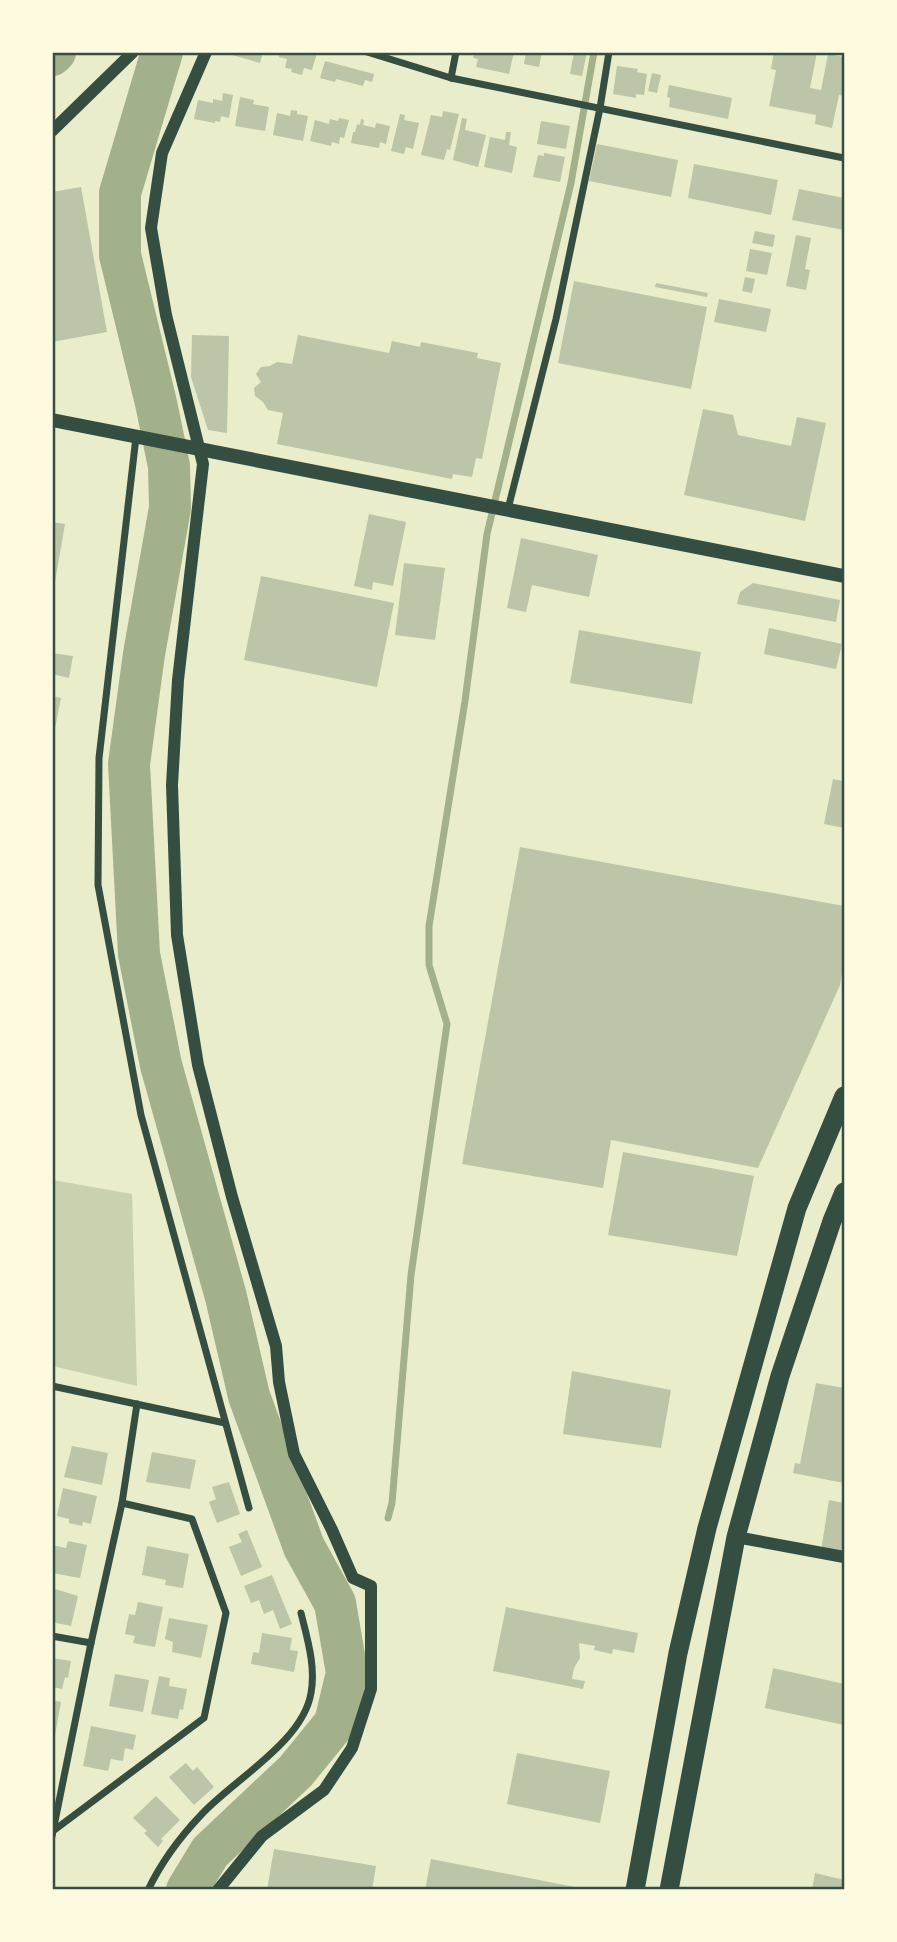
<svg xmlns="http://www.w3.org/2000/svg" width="897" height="1942" viewBox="0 0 897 1942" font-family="'PT Sans',sans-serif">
	<rect width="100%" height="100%" fill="#e9edc9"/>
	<path fill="#cad2ad" d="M53,1180L132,1194L137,1386L53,1366Z"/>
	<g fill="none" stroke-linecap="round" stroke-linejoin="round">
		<path stroke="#a3b18a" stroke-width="7" d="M388,1518L392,1503L411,1275L447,1024L429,965V926L465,701L487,534L571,183L594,52"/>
		<g stroke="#a3b18a" stroke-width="42">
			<path d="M162,52L120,193V255L156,403L169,466L170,508L144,654L129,764L139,954L161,1065L226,1297L249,1396L304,1547L335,1603L347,1673L335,1723L296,1771L210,1852L187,1890"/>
			<path d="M52,55L55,52"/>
		</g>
	</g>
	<g fill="#bcc5a7">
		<path d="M232,52H263L260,63L232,55Z"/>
		<path d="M280,52L317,53L312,70L304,68L302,75L291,72L292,69L285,68L287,59L279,57Z"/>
		<path d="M474,52H514L509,74L476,67L478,59L473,58Z"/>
		<path d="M526,52H542L539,67L524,64Z"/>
		<path d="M574,52H587L582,76L570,74Z"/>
		<path d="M774,52H817L810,88L821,90L828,54L844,57V96L839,95L832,128L815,124L816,115L769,106L776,70L771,69Z"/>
		<path d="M325,61L374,74L372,82L365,80L363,86L336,79L335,82L320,78Z"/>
		<path d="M617,66L638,69L637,72L647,74L644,95L636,94V98L613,94Z"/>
		<path d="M652,73L661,75L657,93L648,91Z"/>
		<path d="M669,85L732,98L728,119L669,107L670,98L667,97Z"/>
		<path d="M223,93L233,95L229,118L221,116L220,122L215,121V123L194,119L198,100L213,103V99L222,101Z"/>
		<path d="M240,97L254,100L253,104L269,107L265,131L235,126Z"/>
		<path d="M291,110L297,111V114L308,116L303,141L273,135L277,113L290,116Z"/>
		<path d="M443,111L459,114L450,150L447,149L444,160L421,155L431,115L442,117Z"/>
		<path d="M400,114L405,115L404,120L419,123L413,149L406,147L404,154L391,151Z"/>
		<path d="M339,118L349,120L344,138L340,137L339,144L332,142L331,146L310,141L315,120L329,124L330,119L338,121Z"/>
		<path d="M462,118L467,119L465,130L486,135L478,167L453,160Z"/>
		<path d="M361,119L364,120L363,125L375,128L376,123L390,126L386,144L380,142L379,148L351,143L353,132H355L357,124L360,125Z"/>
		<path d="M541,121L570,126L566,149L537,144Z"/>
		<path d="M506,132H511L509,145L517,147L512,173L484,167L490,137L505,140Z"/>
		<path d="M597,144L678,160L671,197L589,181Z"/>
		<path d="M544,153L565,157L560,182L533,177L538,155L544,156Z"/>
		<path d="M694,164L778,180L771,215L688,198Z"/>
		<path d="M81,187L107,332L52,342V192Z"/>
		<path d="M799,189L844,198V230L792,220Z"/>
		<path d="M755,231L775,235L773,247L752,243Z"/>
		<path d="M796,235L811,238L805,269L810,270L806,290L786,286Z"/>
		<path d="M750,249L772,253L767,275L746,271Z"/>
		<path d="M745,277L755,279L752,293L742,291Z"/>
		<path d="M574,281L707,307L691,389L558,363Z"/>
		<path d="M656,283L708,293L707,297L655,287Z"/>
		<path d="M719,299L771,309L766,332L714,322Z"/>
		<path d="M192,335L229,336L227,433L208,430L191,377Z"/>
		<path d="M298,335L389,353L392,341L420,347L421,342L478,353L477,358L501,363L482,459L476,458L472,477L453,474L452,479L277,444L283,413L268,410L263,402L255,396L254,388L261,382L256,374L261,367L270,366L277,362L292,364Z"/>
		<path d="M703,409L733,415L738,435L791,446L797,417L826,423L805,521L684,495Z"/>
		<path d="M369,514L406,522L393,586L373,582L372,590L354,586Z"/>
		<path d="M52,522L65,524L55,582H52Z"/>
		<path d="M521,538L598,555L589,597L532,585L526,612L507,608Z"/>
		<path d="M404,563L445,568L435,640L395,635Z"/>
		<path d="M261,576L394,603L377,687L244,660Z"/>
		<path d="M753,583L840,600L836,622L737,604L740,592Z"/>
		<path d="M769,628L842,644L836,669L764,654Z"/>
		<path d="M579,630L701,652L692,704L570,683Z"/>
		<path d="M52,653L73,656L69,678L52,674Z"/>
		<path d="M52,696L61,698L55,728L52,727Z"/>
		<path d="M833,779L844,781V828L824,824Z"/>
		<path d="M520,847L844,906V962L840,985L758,1168L611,1140L603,1188L462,1164Z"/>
		<path d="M623,1152L754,1176L737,1256L608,1235Z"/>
		<path d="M572,1371L671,1390L661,1448L563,1434Z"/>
		<path d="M816,1383L844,1388V1483L793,1473L795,1463L800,1464Z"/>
		<path d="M72,1446L108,1453L102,1485L64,1477Z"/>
		<path d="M152,1452L196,1460L190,1489L146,1482Z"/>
		<path d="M229,1482L240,1514L217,1523L209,1502L216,1499L212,1487Z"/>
		<path d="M63,1488L97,1496L91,1524L83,1522L82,1526L69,1523V1519L57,1516Z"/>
		<path d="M829,1500L844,1503V1555L821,1551Z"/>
		<path d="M247,1530L262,1567L241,1576L229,1547L242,1542L238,1534Z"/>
		<path d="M68,1541L87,1545L80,1578L52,1573V1545L66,1548Z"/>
		<path d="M147,1546L189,1554L183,1588L165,1585L166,1580L142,1575Z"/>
		<path d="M272,1575L292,1624L280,1629L273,1610L264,1614L259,1600L251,1603L244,1586Z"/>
		<path d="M52,1588L78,1596L71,1626L52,1622Z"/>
		<path d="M138,1602L163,1607L155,1647L133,1643L135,1636L125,1634L129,1614L135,1615Z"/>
		<path d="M506,1607L638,1633L634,1653L613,1649L612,1654L594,1650L595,1646L579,1643L580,1658L574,1668L572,1679L585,1681L583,1689L493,1671Z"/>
		<path d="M169,1618L208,1625L201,1658L172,1652L173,1642L165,1639Z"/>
		<path d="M262,1633L292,1638L290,1650L298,1651L294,1672L251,1664L253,1652L259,1653Z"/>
		<path d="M52,1658L71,1661L68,1678L65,1677L62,1689L52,1687Z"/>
		<path d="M773,1668L844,1684V1725L765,1708Z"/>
		<path d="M115,1674L149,1680L143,1712L109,1706Z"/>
		<path d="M159,1676L170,1678L169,1686L187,1689L183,1710L180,1709L178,1719L151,1714Z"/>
		<path d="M52,1700L61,1702L54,1741H52Z"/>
		<path d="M91,1726L136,1735L133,1750L125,1748L123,1761L111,1759L108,1771L83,1766Z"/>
		<path d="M517,1753L610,1771L600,1823L507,1804Z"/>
		<path d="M186,1763L193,1771L197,1767L214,1787L194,1805L169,1777Z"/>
		<path d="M156,1796L180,1820L161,1839L163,1841L158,1847L144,1833L147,1831L133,1818Z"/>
		<path d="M274,1849L376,1866L372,1890H267Z"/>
		<path d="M431,1859L580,1888V1890H425Z"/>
		<path d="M815,1873L844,1880V1890H812Z"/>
	</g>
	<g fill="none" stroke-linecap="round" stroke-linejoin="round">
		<g stroke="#344e41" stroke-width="7">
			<path d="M367,52L451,78L844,158"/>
			<path d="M451,78L456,52"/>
			<path d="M136,437L99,758L98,885L141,1115L249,1508"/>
			<path d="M508,509L556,319L600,108L609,52"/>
			<path d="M52,1386L225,1423"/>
			<path d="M52,1636L91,1643"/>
			<path d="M53,1831L204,1718L226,1613L192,1519L122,1503"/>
			<path d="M52,1836L91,1643L122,1503L137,1404"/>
			<path d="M148,1890C161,1863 180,1837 201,1815C233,1780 303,1742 311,1693C316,1666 307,1638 301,1613"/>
		</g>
		<g stroke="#344e41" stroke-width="12">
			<path d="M206,52L162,153L151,228L166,315L203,464L178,680L172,785L177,935L198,1065L232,1197L276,1346L279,1382L294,1454L332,1530L353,1578L371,1586V1689L352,1748L324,1790L262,1836L218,1890"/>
			<path d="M52,131L133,52"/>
			<path d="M736,1537L844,1557"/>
		</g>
		<path stroke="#344e41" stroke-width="14" d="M52,420L844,576"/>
		<g stroke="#344e41" stroke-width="19">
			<path d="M635,1890L678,1653L707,1528L797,1208L844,1096"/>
			<path d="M669,1890L736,1537L780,1376L832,1221L844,1192"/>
		</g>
	</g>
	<rect width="897" height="1942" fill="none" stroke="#fefae0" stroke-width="108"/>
	<rect x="54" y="54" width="789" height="1834" fill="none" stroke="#344e41" stroke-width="2.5"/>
</svg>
